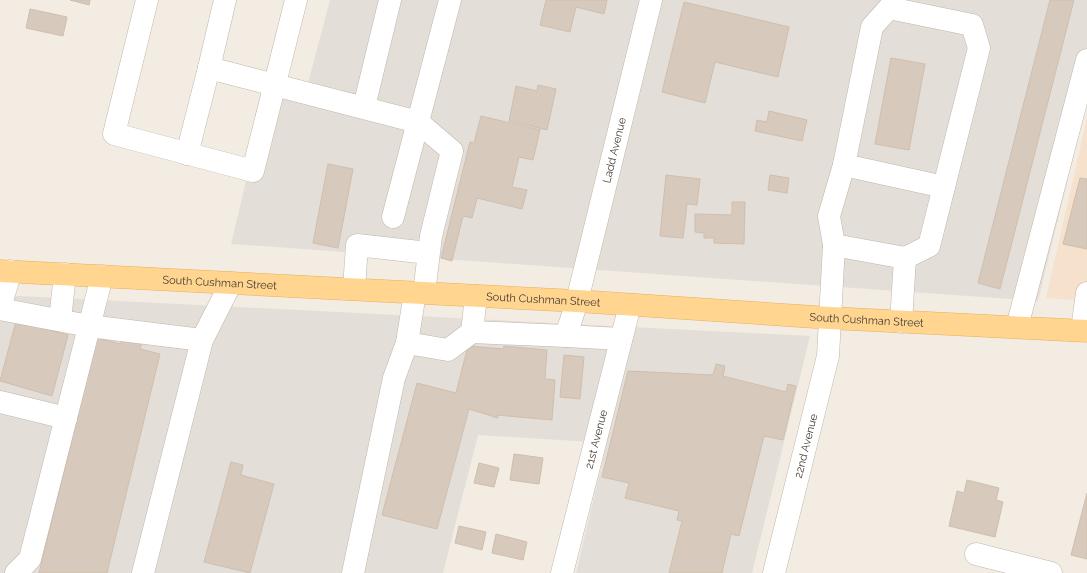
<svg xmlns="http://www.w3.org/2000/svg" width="1087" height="573" viewBox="0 0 1087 573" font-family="Raleway,sans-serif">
	<rect width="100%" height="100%" fill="#f2ece3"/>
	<path fill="#f6e1cd" d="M1087,118V301L1046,298Z"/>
	<g fill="#e4ded9">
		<path d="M330,0H1087V101L1038,301L231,244L267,93L303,102Z"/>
		<path d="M0,295L810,336L752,573H576L607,443L478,435L443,573H0Z"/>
	</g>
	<g fill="#d7cabc" stroke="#cfbeac">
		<path d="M70,0H90L89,5Z"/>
		<path d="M546,0H607L604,14L576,7L570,32L540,25Z"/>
		<path d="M1050,0H1074L1000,289L978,283Z"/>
		<path d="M684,2L789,27L778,77L715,62L705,103L662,92Z"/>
		<path d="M30,9L67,17L63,36L26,28Z"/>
		<path d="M891,58L925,64L909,150L875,144Z"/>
		<path d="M538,85L556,89L547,130L509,121L516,86L537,91Z"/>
		<path d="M769,111L807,120L802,141L755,131L757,120L767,122Z"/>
		<path d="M481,116L540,130L533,160L519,157L512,187L527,190L522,209L477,198L472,218L463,216L452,261L441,258L470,142L474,143Z"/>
		<path d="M328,164L353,169L338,248L313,243Z"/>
		<path d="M666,175L700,179L697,205L687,204L683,238L660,236Z"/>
		<path d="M770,175L789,178L787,193L768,190Z"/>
		<path d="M1080,178L1087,179V249L1063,244Z"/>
		<path d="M732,202H745L744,244L714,243V238H704V233L695,232V214L732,215Z"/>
		<path d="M16,321L68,335L52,396L0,381Z"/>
		<path d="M123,332L143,337L140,349L160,354L107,573H39L97,338L121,344Z"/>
		<path d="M468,346L503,349L504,346L547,350L545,379L555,380L552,420L497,415L498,418L469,409L437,529L382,515L417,383L456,393Z"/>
		<path d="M564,355L584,357L580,399L560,397Z"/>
		<path d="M716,364L725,366L723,376L786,392L788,384L796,386L783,440L764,436L739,536L731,534L722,573H669L682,521L677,520L679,511L625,498L629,483L602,477L628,371L713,375Z"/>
		<path d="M514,454L543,458L539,484L510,480Z"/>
		<path d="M231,462L243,465L241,475L274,484L250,573L204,562Z"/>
		<path d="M479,463L499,468L494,487L474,483Z"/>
		<path d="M967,480L999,488L996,500L1003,502L995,537L949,526L957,491L964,493Z"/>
		<path d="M1087,493V559L1071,555Z"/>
		<path d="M459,526L486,532L482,550L455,543Z"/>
		<path d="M496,534L527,542L523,560L492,553Z"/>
	</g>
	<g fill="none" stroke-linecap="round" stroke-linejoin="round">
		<defs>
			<g id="minor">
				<path d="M147,0L114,134L253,171L296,0"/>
				<path d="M225,0L209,68L418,122L452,151L431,236L424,293"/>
				<path d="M364,107L390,0"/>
				<path d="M187,154L209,68"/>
				<path d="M844,165L944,187"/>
				<path d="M393,217L450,0"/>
				<path d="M834,245L829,216L844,165L872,27L889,8L972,25L979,48L929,246L905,258"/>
				<path d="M354,289L357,245L428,253"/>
				<path d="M415,293L407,343L448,350L472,332L476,296"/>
				<path d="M0,307L11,271"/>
				<path d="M0,309L89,326L202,340"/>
				<path d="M60,320L65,274"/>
				<path d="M1017,327L1087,60"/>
				<path d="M1082,330L1087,293"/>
				<path id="s1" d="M472,332L566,336L577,301L651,0"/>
				<path d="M566,336L621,339"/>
				<path d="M0,402L66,418"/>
				<path d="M976,554L1051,573"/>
				<path d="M16,573L30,559L102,276"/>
				<path d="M143,573L202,340L231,283"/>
				<path d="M353,573L394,378L407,343"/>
				<path id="s2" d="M562,573L630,305"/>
				<path id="s3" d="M774,573L828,356L834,245L905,258L901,322"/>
			</g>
			<g id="major">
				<path id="s4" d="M0,271L577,301L830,318L1087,331"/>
			</g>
		</defs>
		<use href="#minor" stroke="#c1b6a9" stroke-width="23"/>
		<use href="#major" stroke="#e7b05d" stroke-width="23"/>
		<use href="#minor" stroke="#fff" stroke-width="22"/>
		<use href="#major" stroke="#ffd590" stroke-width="22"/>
	</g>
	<g text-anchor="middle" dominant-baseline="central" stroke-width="3" stroke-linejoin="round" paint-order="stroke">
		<g font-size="11" fill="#443c33" stroke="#fff">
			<text stroke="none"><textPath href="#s1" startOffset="286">Ladd Avenue</textPath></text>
			<text stroke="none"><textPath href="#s4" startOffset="220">South Cushman Street</textPath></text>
			<text stroke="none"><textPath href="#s4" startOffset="544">South Cushman Street</textPath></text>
			<text stroke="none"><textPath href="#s4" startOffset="868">South Cushman Street</textPath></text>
			<text stroke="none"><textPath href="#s2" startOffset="138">21st Avenue</textPath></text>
			<text stroke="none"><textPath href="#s3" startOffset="131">22nd Avenue</textPath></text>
		</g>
	</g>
</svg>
